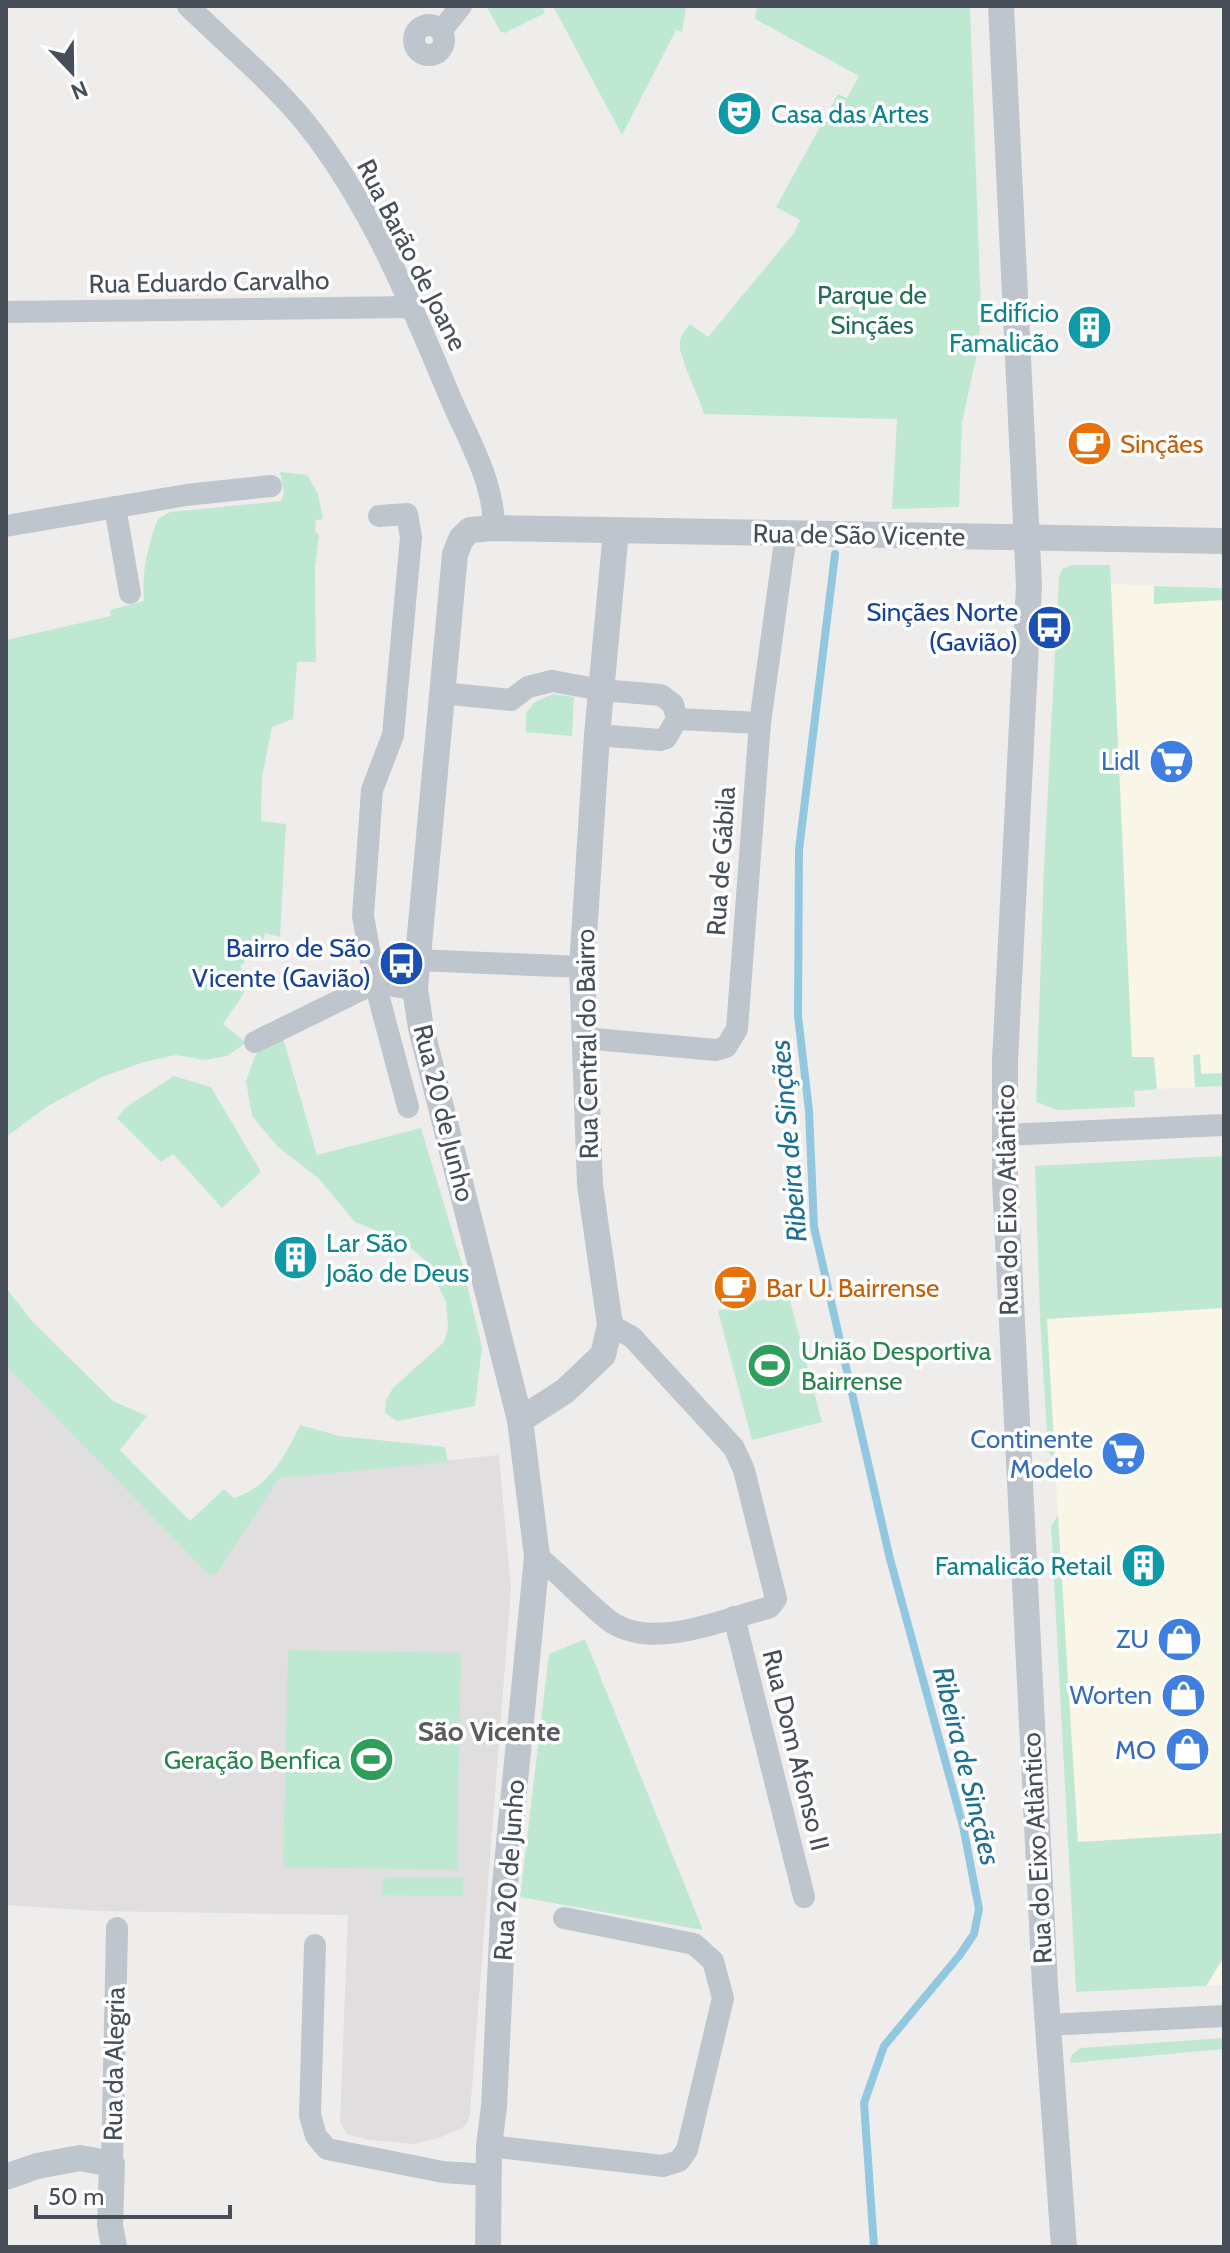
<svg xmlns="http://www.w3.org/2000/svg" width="1230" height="2253" viewBox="0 0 1230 2253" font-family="Cabin,sans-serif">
	<rect width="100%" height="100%" fill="#efedec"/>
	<g fill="#f9f5e7">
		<path d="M1111,584L1224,588V1086L1157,1089L1154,1057L1132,1058Z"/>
		<path d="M1224,1156V1985L1076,1992L1051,1526L1058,1514L1055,1462L1048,1451L1040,1319L1035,1167Z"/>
	</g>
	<path fill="#e0dede" d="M6,1366L210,1576L217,1573L279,1478L499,1455L511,1589L470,2113L468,2122L462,2128L439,2138L414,2144L369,2140L347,2134L344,2129L340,2122L348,1915L98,1911L6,1905Z"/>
	<g fill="#bfe8d3">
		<path d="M486,6H542L545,13L505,33L501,32Z"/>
		<path d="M553,6H686L682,32L676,30L622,135Z"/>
		<path d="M757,6H970L981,313L978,349L962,422L959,507L892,509L897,419L704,414C700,398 676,352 680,341C681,334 686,329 690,324L708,337L794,233L800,220L776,207L838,94L847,98L859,76L755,19Z"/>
		<path d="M280,472L307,475L318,494L323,519L316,520L315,531L319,536L315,568L316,662H297L293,719L272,727L262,777L261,821L286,824L280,937L265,933L261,948L240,966C255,990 236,1003 223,1024L246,1043L227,1056L205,1060L176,1055L144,1062L102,1077L48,1106L6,1137V640L111,616L110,610L144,601C141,575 148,544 158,519L170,512L281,501L284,492Z"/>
		<path d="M1072,565H1110L1132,1057H1154L1157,1089L1134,1091L1135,1107L1058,1110L1036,1102L1044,865L1059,577L1062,569Z"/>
		<path d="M1154,586L1224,588V600L1154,604Z"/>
		<path d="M553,694L574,697L572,736L526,732V713L535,702Z"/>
		<path d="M281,1031L317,1155L421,1128L462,1264L482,1347L475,1406L397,1421L385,1413L386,1400L393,1388L444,1342L448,1328L446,1302L426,1261L403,1241L355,1222L318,1178L278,1147L252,1116L246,1081L255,1056L261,1046Z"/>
		<path d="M1200,1054L1201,1074L1224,1073V1086L1195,1087L1193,1055Z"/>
		<path d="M174,1076L211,1087L261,1172L222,1208L173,1154L161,1162L117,1118L126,1107Z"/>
		<path d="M1224,1156V1308L1047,1319L1055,1462L1048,1451L1040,1319L1035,1166Z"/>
		<path d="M6,1288L33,1322L113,1401L147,1416L120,1450L190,1521L224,1489L234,1498C268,1488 286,1455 300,1425L340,1436L445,1447L448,1462L279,1478L217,1573L210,1576L6,1366Z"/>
		<path d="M788,1293L822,1422L752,1440L718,1311Z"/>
		<path d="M1058,1515L1078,1842L1224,1833V1957L1206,1986L1076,1992L1051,1526Z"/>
		<path d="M585,1639L703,1930L520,1897L549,1654Z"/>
		<path d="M288,1650L461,1653L457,1870L283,1867Z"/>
		<path d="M463,1877V1896L382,1895L383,1878Z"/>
		<path d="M1224,2038V2049L1070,2063L1072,2055L1080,2048Z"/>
	</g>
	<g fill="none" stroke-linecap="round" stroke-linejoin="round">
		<path stroke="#91c8e0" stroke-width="8" d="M835,554L799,850L798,1016L809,1111L814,1227L890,1559L963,1826L979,1909L974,1934L959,1956L884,2046L864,2103L874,2247"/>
		<g stroke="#bfc5cd" stroke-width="22">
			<path d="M188,6C227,44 270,80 305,122C370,203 410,301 450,397C468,439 494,481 494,528"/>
			<circle cx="429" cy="40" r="15"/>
			<path d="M441,31L461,6"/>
			<path d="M6,312L412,307"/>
			<path d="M115,507L130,593"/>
			<path d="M379,516L407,514L411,537L393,735L372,790L363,916L375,983L408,1107"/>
			<path d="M6,526L186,495L271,486"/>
			<path d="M441,693L511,700L528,687L552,681L601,690L661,695L673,704L677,719L666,738L660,740L597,735"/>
			<path d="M677,719L760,723"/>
			<path d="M416,960L582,967"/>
			<path d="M583,1038L716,1050L726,1047L737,1029L760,723L786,534"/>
			<path d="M255,1042L375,983L415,989"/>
			<path d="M1004,1135L1224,1125"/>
			<path d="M537,1556C562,1576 583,1599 607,1619C648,1652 719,1621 764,1609L770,1607L776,1599L744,1470L734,1448L632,1337L610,1325"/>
			<path d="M734,1617L804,1897"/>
			<path d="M315,1945L310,2115L316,2136L327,2149L443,2172L488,2175"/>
			<path d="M1047,2025L1224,2016"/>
			<path d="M489,2146L663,2166L679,2161L687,2150L723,1998L713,1961L694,1944L564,1918"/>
			<path d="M112,2164L117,1928"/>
		</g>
		<g stroke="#bfc5cd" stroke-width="26">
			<path d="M1001,6L1029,585L1005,1061V1181L1045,1985L1064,2247"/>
			<path d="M520,1420L565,1391L603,1355L610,1325L590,1185L582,967L597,735L616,531"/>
			<path d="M6,2177L37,2166L80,2158L112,2164L110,2225L114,2247"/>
			<path d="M488,2247L489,2146L494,2107L504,1895L537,1556L520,1420L421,1028L415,989L455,554L461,539L470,530L494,528L1224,541"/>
		</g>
	</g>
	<defs>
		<symbol id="theatre-disc" viewBox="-11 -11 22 22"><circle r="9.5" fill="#0f9aa8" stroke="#fff"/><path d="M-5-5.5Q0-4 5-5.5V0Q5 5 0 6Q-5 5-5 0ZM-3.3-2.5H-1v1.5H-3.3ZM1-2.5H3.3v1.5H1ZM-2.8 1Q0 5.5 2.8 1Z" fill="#fff"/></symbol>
		<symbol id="building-disc" viewBox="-11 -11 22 22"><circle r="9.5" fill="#0f9aa8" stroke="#fff"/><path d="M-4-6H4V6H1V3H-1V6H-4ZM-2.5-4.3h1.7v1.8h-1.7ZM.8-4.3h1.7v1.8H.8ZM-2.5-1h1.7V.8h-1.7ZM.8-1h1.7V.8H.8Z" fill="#fff"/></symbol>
		<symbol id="cafe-disc" viewBox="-11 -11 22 22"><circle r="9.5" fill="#e8710a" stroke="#fff"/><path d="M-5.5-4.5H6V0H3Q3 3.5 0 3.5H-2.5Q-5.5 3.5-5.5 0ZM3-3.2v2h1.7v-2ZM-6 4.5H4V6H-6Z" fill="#fff"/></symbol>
		<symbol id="bus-disc" viewBox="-11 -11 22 22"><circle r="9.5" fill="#1a4fb4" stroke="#fff"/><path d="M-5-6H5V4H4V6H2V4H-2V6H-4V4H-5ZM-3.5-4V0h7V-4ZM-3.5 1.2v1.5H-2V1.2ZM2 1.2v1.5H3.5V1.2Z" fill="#fff"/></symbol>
		<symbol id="supermarket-disc" viewBox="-11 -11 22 22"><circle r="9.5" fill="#3f7fe0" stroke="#fff"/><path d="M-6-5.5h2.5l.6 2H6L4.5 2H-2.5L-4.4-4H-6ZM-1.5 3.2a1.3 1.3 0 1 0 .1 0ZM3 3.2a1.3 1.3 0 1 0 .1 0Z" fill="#fff"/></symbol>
		<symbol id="stadium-disc" viewBox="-11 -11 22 22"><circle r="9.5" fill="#2e9e5b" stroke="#fff"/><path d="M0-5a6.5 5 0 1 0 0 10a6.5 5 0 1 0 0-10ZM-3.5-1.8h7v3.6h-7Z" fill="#fff"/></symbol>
		<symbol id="shop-disc" viewBox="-11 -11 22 22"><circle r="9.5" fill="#3f7fe0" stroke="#fff"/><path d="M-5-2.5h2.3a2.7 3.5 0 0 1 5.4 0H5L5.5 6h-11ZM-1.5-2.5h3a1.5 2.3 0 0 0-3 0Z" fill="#fff"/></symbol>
	</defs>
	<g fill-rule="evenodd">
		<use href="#theatre-disc" x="714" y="88" width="51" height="51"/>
		<use href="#building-disc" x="1064" y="302" width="51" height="51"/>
		<use href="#cafe-disc" x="1064" y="418" width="51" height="51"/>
		<use href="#bus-disc" x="1024" y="602" width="51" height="51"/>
		<use href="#supermarket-disc" x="1146" y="736" width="51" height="51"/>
		<use href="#bus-disc" x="376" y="938" width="51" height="51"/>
		<use href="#building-disc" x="270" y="1232" width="51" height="51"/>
		<use href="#cafe-disc" x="710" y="1262" width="51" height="51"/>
		<use href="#stadium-disc" x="744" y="1340" width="51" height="51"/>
		<use href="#supermarket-disc" x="1098" y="1428" width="51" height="51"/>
		<use href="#building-disc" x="1118" y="1540" width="51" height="51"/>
		<use href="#shop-disc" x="1154" y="1614" width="51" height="51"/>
		<use href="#shop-disc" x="1158" y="1670" width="51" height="51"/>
		<use href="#shop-disc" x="1162" y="1724" width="51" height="51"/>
		<use href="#stadium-disc" x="346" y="1734" width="51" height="51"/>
	</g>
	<g text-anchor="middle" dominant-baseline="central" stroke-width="7" stroke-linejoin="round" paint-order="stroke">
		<g font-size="26" fill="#0d838f" stroke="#fff" text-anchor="start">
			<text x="771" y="114">Casa das Artes</text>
			<text x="1059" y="313" text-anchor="end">Edifício<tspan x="1059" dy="30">Famalicão</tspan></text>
			<text x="326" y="1243">Lar São<tspan x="326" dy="30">João de Deus</tspan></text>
			<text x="1112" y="1566" text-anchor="end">Famalicão Retail</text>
		</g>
		<g font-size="26" fill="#474e57" stroke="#fff">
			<text transform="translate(412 255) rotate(63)">Rua Barão de Joane</text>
			<text transform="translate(209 282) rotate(-1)">Rua Eduardo Carvalho</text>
			<text transform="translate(859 535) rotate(1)">Rua de São Vicente</text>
			<text transform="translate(721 861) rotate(-86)">Rua de Gábila</text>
			<text transform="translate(587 1044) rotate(-91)">Rua Central do Bairro</text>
			<text transform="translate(444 1113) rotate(76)">Rua 20 de Junho</text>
			<text transform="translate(1007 1200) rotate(-91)">Rua do Eixo Atlântico</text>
			<text transform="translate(796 1750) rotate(76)">Rua Dom Afonso II</text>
			<text transform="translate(1037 1848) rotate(-93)">Rua do Eixo Atlântico</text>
			<text transform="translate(509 1870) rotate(-86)">Rua 20 de Junho</text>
			<text transform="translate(114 2064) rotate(-89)">Rua da Alegria</text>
		</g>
		<g font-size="26" fill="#216f50" stroke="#fff">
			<text x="872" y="295">Parque de<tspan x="872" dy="30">Sinçães</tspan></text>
		</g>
		<g font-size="26" fill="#c56008" stroke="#fff" text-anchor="start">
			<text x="1120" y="444">Sinçães</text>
			<text x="766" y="1288">Bar U. Bairrense</text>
		</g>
		<g font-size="26" fill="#164399" stroke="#fff" text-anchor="end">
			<text x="1018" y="612">Sinçães Norte<tspan x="1018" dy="30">(Gavião)</tspan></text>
			<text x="371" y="948">Bairro de São<tspan x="371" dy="30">Vicente (Gavião)</tspan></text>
		</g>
		<g font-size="26" fill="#366cbe" stroke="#fff" text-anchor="end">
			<text x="1140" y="761">Lidl</text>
			<text x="1093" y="1439">Continente<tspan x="1093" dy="30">Modelo</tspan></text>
			<text x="1149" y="1639">ZU</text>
			<text x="1152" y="1695">Worten</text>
			<text x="1156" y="1750">MO</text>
		</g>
		<g font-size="26" fill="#27864d" stroke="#fff" text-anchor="start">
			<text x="801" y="1351">União Desportiva<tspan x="801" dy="30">Bairrense</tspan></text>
			<text x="341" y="1760" text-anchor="end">Geração Benfica</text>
		</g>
		<g font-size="28" font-style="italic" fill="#1d6f94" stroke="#fff">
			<text transform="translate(788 1141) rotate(-95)">Ribeira de Sinçães</text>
			<text transform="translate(967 1766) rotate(76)">Ribeira de Sinçães</text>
		</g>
		<g font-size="28" font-weight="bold" fill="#5a5c60" stroke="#fff">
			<text x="489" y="1731">São Vicente</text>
		</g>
	</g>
	<rect width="1230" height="2253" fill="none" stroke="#474e57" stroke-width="16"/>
	<g transform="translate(72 72) rotate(158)" stroke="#ffffff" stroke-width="6" paint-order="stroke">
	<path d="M0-6L14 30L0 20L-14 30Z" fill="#474e57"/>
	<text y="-12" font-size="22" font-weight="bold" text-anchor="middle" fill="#474e57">N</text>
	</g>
	<path d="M36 2205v12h194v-12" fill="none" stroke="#474e57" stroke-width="4"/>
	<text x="48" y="2205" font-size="24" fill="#474e57" stroke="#ffffff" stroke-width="6" paint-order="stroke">50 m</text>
</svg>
